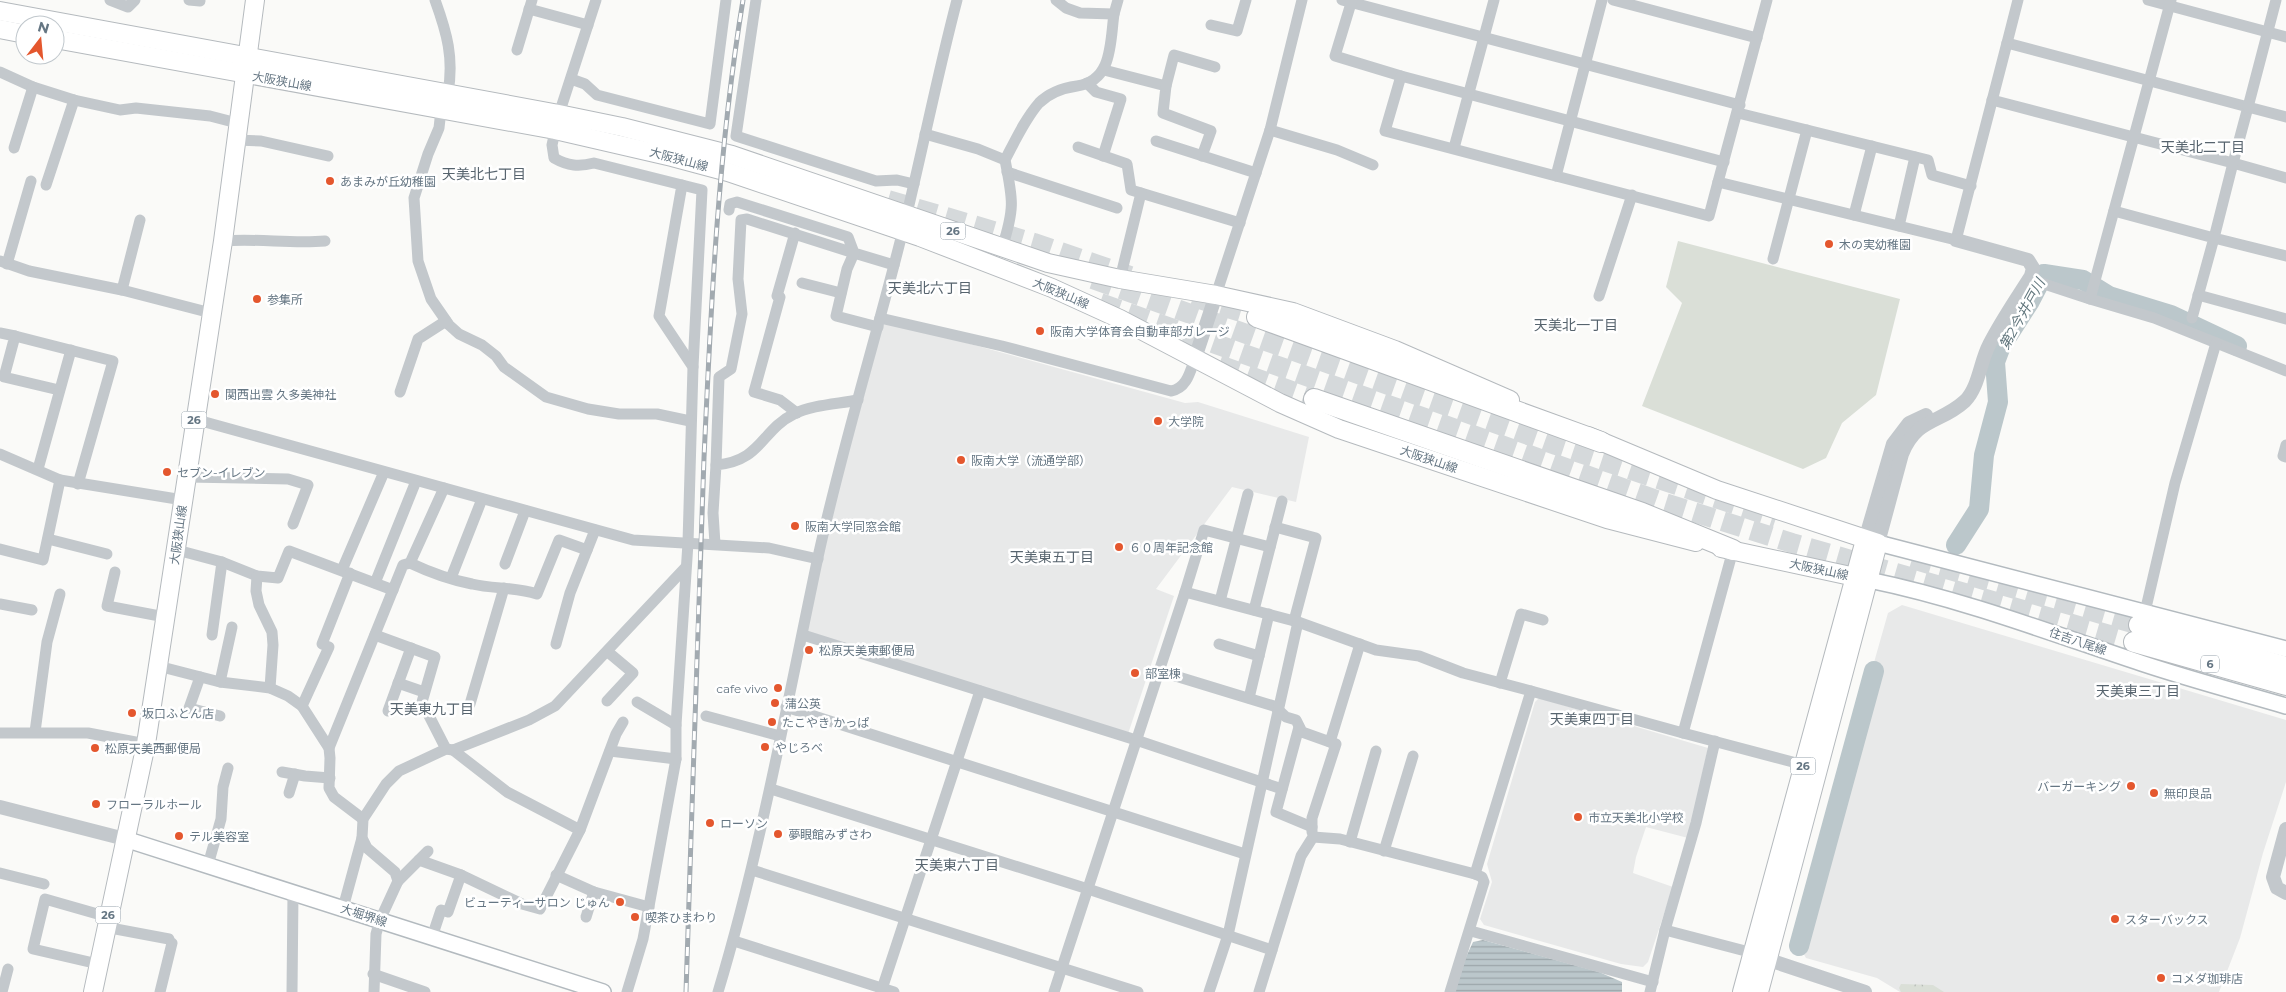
<svg xmlns="http://www.w3.org/2000/svg" width="2286" height="992" viewBox="0 0 2286 992" font-family="Montserrat,'Noto Sans JP',sans-serif">
	<defs>
		<pattern id="park-crowns" width="20" height="18" patternUnits="userSpaceOnUse" patternTransform="scale(1.25)"><rect width="20" height="18" fill="#dadfd7"/><path d="M2 6a3 3 0 1 1 6 0M12 15a3 3 0 1 1 6 0" fill="none" stroke="#b4b9b4"/></pattern>
		<pattern id="water-rules" width="6" height="5" patternUnits="userSpaceOnUse" patternTransform="scale(1.25)"><rect width="6" height="5" fill="#bbc7cb"/><path d="M0 2.5h6" fill="none" stroke="#9ca6aa"/></pattern>
	</defs>
	<rect width="100%" height="100%" fill="#fafaf8"/>
	<g fill="#e8e9e9">
		<path d="M886,323L923,331L1185,403L1198,402L1309,437L1296,502L1232,487L1156,589L1174,596L1127,737L811,634L807,630L832,513L883,325Z"/>
		<path d="M1902,605L2286,720V782L2263,853L2240,938L2219,992H1900L1877,978L1806,958L1801,949L1879,668L1873,666L1888,613Z"/>
		<path d="M1539,698L1708,748L1688,838L1646,827L1636,857L1633,873L1673,887L1648,962L1643,967L1621,964L1484,925L1480,919L1492,882L1487,864L1535,702Z"/>
	</g>
	<path fill="url(#park-crowns)" d="M1901,984L1933,985L1944,992H1901L1899,988Z"/>
	<path fill="#dadfd7" d="M1678,241L1900,299L1876,395L1842,423L1826,458L1803,469L1642,406L1682,303L1666,287Z"/>
	<path fill="url(#water-rules)" d="M1483,940L1599,972L1622,982V992H1455L1466,957L1473,942Z"/>
	<g fill="none" stroke-linecap="round" stroke-linejoin="round">
		<g stroke="#bbc7cb" stroke-width="20">
			<path d="M1956,545L1979,509L1984,455L1998,402L1995,362L2001,346L2030,301L2044,274L2083,280L2109,296L2171,315L2237,346"/>
			<path d="M1799,946L1874,671"/>
		</g>
		<g stroke="#d5d9db" stroke-width="20" stroke-dasharray="20 10" stroke-linecap="butt">
			<path d="M888,200L1034,243L1130,276"/>
			<path d="M1093,279L1556,445L1776,518"/>
			<path d="M1193,297L1257,317"/>
			<path d="M1100,303L1665,503L1792,543L2134,642"/>
			<path d="M1219,365L1314,399"/>
			<path d="M1912,559L2139,625"/>
		</g>
		<defs>
			<g id="secondary">
				<path d="M1878,543L2286,649"/>
				<path d="M1869,580C1962,599 2051,633 2141,663C2189,679 2238,692 2286,706"/>
				<path d="M125,839L603,992"/>
			</g>
			<g id="primary">
				<path d="M0,11L559,114L622,127L732,155L1048,263L1120,279L1216,295L1293,312L1395,350L1510,400"/>
				<path d="M0,29L25,34"/>
				<path d="M55,39L555,130L672,157L728,172L920,237L1052,288L1120,319L1280,403L1339,429L1607,519L1696,542"/>
				<path d="M1588,436L1717,490L1878,543L1759,992"/>
				<path d="M1721,548L1869,580"/>
				<path d="M93,992L146,744L223,241L255,0"/>
				<path d="M1742,992L1865,540"/>
			</g>
			<g id="motorway">
				<path d="M1257,317L1601,442"/>
				<path d="M1314,399L1642,513L1733,550"/>
				<path d="M2139,625L2286,667"/>
				<path d="M2134,642L2286,685"/>
			</g>
		</defs>
		<use href="#secondary" stroke="#b3babf" stroke-width="18"/>
		<use href="#primary" stroke="#b5babe" stroke-width="20"/>
		<use href="#motorway" stroke="#b4b9bd" stroke-width="22"/>
		<g stroke="#c3c8cc" stroke-width="11">
			<path d="M110,0L128,7L135,0"/>
			<path d="M189,0L200,1"/>
			<path d="M435,0C447,33 454,58 448,93"/>
			<path d="M596,0L559,114L552,145L554,158C568,166 579,167 594,163L682,185L659,316L693,367L688,543L676,725V759L643,939L627,992"/>
			<path d="M756,0L736,136L876,181L897,180L914,184"/>
			<path d="M1056,0L1066,8L1080,13L1114,14L1118,0"/>
			<path d="M1342,0L1740,105"/>
			<path d="M1352,0L1335,56L1401,76L1724,162"/>
			<path d="M1602,0L1556,176L1709,216L1718,182"/>
			<path d="M1613,0L1757,38"/>
			<path d="M1767,0L1718,182L1956,240L2007,43L2248,107L2233,163L2286,178"/>
			<path d="M2148,0L2286,37"/>
			<path d="M2276,0L2248,107L2286,117"/>
			<path d="M529,9L588,25"/>
			<path d="M1211,25L1237,31L1246,0"/>
			<path d="M2007,43L2018,0"/>
			<path d="M517,50L532,0"/>
			<path d="M1104,70L1166,86L1163,113L1211,131L1202,156"/>
			<path d="M0,72L33,87L74,100L120,110L136,108L210,116L237,123"/>
			<path d="M1401,76L1385,131L1556,176"/>
			<path d="M571,79L585,84L597,95L710,124L726,0"/>
			<path d="M1087,83L1096,92L1121,99L1103,156"/>
			<path d="M1166,86L1174,55L1215,67"/>
			<path d="M1992,100L2233,163L2214,238L2286,256"/>
			<path d="M441,110L439,128L428,154L414,198L418,261L431,299L449,325L459,334L482,345L496,356L504,367L546,397L588,409L619,414H657L690,421"/>
			<path d="M1738,113L1928,160L1932,175L1971,186"/>
			<path d="M1270,130L1337,150L1373,165"/>
			<path d="M925,134L978,149L1005,160"/>
			<path d="M235,140L261,141L328,156"/>
			<path d="M1156,141L1256,173"/>
			<path d="M1078,147L1127,164L1131,190L1240,223"/>
			<path d="M14,148L33,87"/>
			<path d="M1454,148L1494,0"/>
			<path d="M1007,172L1117,208"/>
			<path d="M46,185L74,100"/>
			<path d="M682,185L702,190L693,367"/>
			<path d="M729,210L730,204L737,202L848,237L854,253L894,265"/>
			<path d="M2114,211L2214,238L2192,318"/>
			<path d="M1854,215L1872,146"/>
			<path d="M1899,226L1915,157"/>
			<path d="M795,233L777,296L780,297L754,392L780,400L797,413"/>
			<path d="M223,241C257,238 291,244 325,241"/>
			<path d="M1002,248C1015,208 1013,200 1005,160C1015,141 1025,119 1039,103C1049,93 1063,88 1077,86C1113,81 1110,42 1114,14"/>
			<path d="M1773,259L1807,130"/>
			<path d="M0,261L29,271L122,290L211,313"/>
			<path d="M7,264L31,181"/>
			<path d="M1120,279L1141,193"/>
			<path d="M2029,279L2090,299L2171,0"/>
			<path d="M802,283L841,293"/>
			<path d="M122,290L140,220"/>
			<path d="M1216,295L1270,130L1302,0"/>
			<path d="M2198,295L2286,319"/>
			<path d="M1599,296L1632,195"/>
			<path d="M2090,299L2154,318L2286,371"/>
			<path d="M880,318L1002,346L1171,391C1187,388 1190,372 1195,358"/>
			<path d="M0,333L15,336L4,377L59,390"/>
			<path d="M15,336L113,361L78,484"/>
			<path d="M400,392L418,339L446,321"/>
			<path d="M194,419L633,540L769,548L818,559"/>
			<path d="M2286,445L2283,456L2286,457"/>
			<path d="M0,454L60,480L183,500"/>
			<path d="M716,465L719,377L731,369L742,314L738,279L741,220L747,219L854,253L847,269L836,316L878,327"/>
			<path d="M38,469L71,350"/>
			<path d="M186,477L288,479L308,485L293,524"/>
			<path d="M1275,527L1316,538L1294,621"/>
			<path d="M48,539L107,554"/>
			<path d="M715,544L713,513L716,465C762,461 761,430 794,414C812,405 838,404 858,400"/>
			<path d="M0,549L43,560L60,480"/>
			<path d="M177,550L222,562L257,576L278,578L289,551L393,590"/>
			<path d="M410,563C429,572 451,580 472,584C493,589 516,587 537,594L559,540L587,550"/>
			<path d="M505,564L525,511"/>
			<path d="M342,570L384,472"/>
			<path d="M115,572L107,606L165,617"/>
			<path d="M257,576L256,591L259,605L272,632L273,645L270,688"/>
			<path d="M451,578L482,499"/>
			<path d="M375,583L416,481"/>
			<path d="M1185,592L1204,530L1270,547"/>
			<path d="M1220,601L1248,494"/>
			<path d="M0,604L32,610"/>
			<path d="M1254,610L1282,501"/>
			<path d="M2145,612L2175,483L2216,343"/>
			<path d="M212,635L222,562"/>
			<path d="M375,635L435,657L422,702L446,749"/>
			<path d="M803,635L1136,740L1282,789"/>
			<path d="M556,644L570,593L595,530"/>
			<path d="M1219,644L1259,656"/>
			<path d="M158,666L220,682L270,688L288,696L302,706L329,748L330,758L329,788L334,797L363,819"/>
			<path d="M1159,671L1274,706L1286,717L1296,720L1302,732L1330,742L1360,644"/>
			<path d="M200,677L189,708L220,716"/>
			<path d="M220,682L232,627"/>
			<path d="M398,683L424,692"/>
			<path d="M1500,683L1521,614L1543,620"/>
			<path d="M1249,698L1269,614"/>
			<path d="M607,701L633,673L608,652"/>
			<path d="M637,702L676,725"/>
			<path d="M470,704L504,588"/>
			<path d="M302,706L329,647L322,644L350,573"/>
			<path d="M786,707L1245,854"/>
			<path d="M388,711L411,648"/>
			<path d="M706,716L780,736"/>
			<path d="M1299,727L1276,812L1312,827"/>
			<path d="M35,732L47,642L60,594"/>
			<path d="M0,733H88L146,744"/>
			<path d="M1683,733L1804,765"/>
			<path d="M329,748L403,565L410,563L444,488"/>
			<path d="M453,750L507,792L580,830"/>
			<path d="M610,751L676,759"/>
			<path d="M282,772L305,776L330,778"/>
			<path d="M771,789L1088,889L1272,950L1259,992"/>
			<path d="M289,793L295,774"/>
			<path d="M1312,832V818L1336,744L1330,742"/>
			<path d="M1350,842L1376,751"/>
			<path d="M1384,851L1413,756"/>
			<path d="M419,860L461,875"/>
			<path d="M208,865L221,819L223,787L228,768"/>
			<path d="M752,870L1138,992"/>
			<path d="M0,873L44,884"/>
			<path d="M556,875L594,892L649,907"/>
			<path d="M398,881L428,851"/>
			<path d="M343,908L362,838"/>
			<path d="M586,917L594,892"/>
			<path d="M105,927L169,939"/>
			<path d="M1665,930L1753,953"/>
			<path d="M1471,931L1653,982"/>
			<path d="M432,937L441,910L448,912L461,875L522,904L540,909L580,830L616,734L623,722"/>
			<path d="M734,941L894,992"/>
			<path d="M1272,950L1301,856L1313,837L1340,839L1475,874"/>
			<path d="M98,964L33,949L45,899L108,917"/>
			<path d="M373,974L425,992"/>
			<path d="M2,992L8,969"/>
			<path d="M160,992L172,943"/>
			<path d="M292,992L293,893"/>
			<path d="M374,992L376,934L380,920L398,881L395,872L367,848L362,838L363,819L386,784L399,771L446,749L453,750L529,720L555,706L685,568"/>
			<path d="M718,992C761,849 787,703 818,557C842,447 876,339 903,230C922,153 937,76 957,0"/>
			<path d="M881,992L980,691"/>
			<path d="M1054,992L1185,592L1298,622L1376,650L1419,656L1463,673L1531,691"/>
			<path d="M1209,992L1228,935L1298,622"/>
			<path d="M1450,992L1484,882L1482,877L1475,874L1531,691L1683,733L1733,550"/>
			<path d="M1650,992L1665,930L1696,823L1715,741"/>
		</g>
		<g stroke="#c3c8cc" stroke-width="14">
			<path d="M1195,358L1216,295"/>
			<path d="M1865,540L1893,444L1909,423L1926,415"/>
			<path d="M1878,543L1902,454C1917,417 1940,424 1965,401C1979,387 1980,362 1989,345C2001,321 2017,298 2031,276L2033,268L2028,260L1956,240"/>
			<path d="M0,807L125,839"/>
			<path d="M2286,829L2273,877L2277,888L2286,893"/>
			<path d="M1760,957L1865,992"/>
		</g>
		<use href="#secondary" stroke="#fff" stroke-width="15"/>
		<use href="#primary" stroke="#fff" stroke-width="18"/>
		<use href="#motorway" stroke="#fff" stroke-width="20"/>
		<defs>
			<path id="rail" d="M686,992C692,814 697,636 704,458C711,305 718,151 743,0"/>
		</defs>
		<use href="#rail" stroke="#a2aab0" stroke-width="5"/>
		<use href="#rail" stroke="#fff" stroke-width="3" stroke-dasharray="9" stroke-linecap="butt"/>
	</g>
	<g fill="#e4572e" stroke="#fff" stroke-width="2">
		<circle cx="330" cy="181" r="5"/>
		<circle cx="1829" cy="244" r="5"/>
		<circle cx="257" cy="299" r="5"/>
		<circle cx="1040" cy="331" r="5"/>
		<circle cx="215" cy="394" r="5"/>
		<circle cx="1158" cy="421" r="5"/>
		<circle cx="961" cy="460" r="5"/>
		<circle cx="167" cy="472" r="5"/>
		<circle cx="795" cy="526" r="5"/>
		<circle cx="1119" cy="547" r="5"/>
		<circle cx="809" cy="650" r="5"/>
		<circle cx="1135" cy="673" r="5"/>
		<circle cx="778" cy="688" r="5"/>
		<circle cx="775" cy="703" r="5"/>
		<circle cx="132" cy="713" r="5"/>
		<circle cx="772" cy="722" r="5"/>
		<circle cx="765" cy="747" r="5"/>
		<circle cx="95" cy="748" r="5"/>
		<circle cx="2131" cy="786" r="5"/>
		<circle cx="2154" cy="793" r="5"/>
		<circle cx="96" cy="804" r="5"/>
		<circle cx="1578" cy="817" r="5"/>
		<circle cx="710" cy="823" r="5"/>
		<circle cx="778" cy="834" r="5"/>
		<circle cx="179" cy="836" r="5"/>
		<circle cx="620" cy="902" r="5"/>
		<circle cx="635" cy="917" r="5"/>
		<circle cx="2115" cy="919" r="5"/>
		<circle cx="2161" cy="978" r="5"/>
	</g>
	<g text-anchor="middle" dominant-baseline="central" stroke-width="5" stroke-linejoin="round" paint-order="stroke">
		<g fill="#fff" stroke="#939fa8" stroke-width="1">
			<rect x="940.5" y="222.5" width="25" height="17" rx="4"/>
			<rect x="181.5" y="411.5" width="25" height="17" rx="4"/>
			<rect x="2201" y="655.5" width="18" height="17" rx="4"/>
			<rect x="1790.5" y="757.5" width="25" height="17" rx="4"/>
			<rect x="95.5" y="906.5" width="25" height="17" rx="4"/>
		</g>
		<g font-size="11" font-weight="bold" fill="#657683">
			<text x="953" y="231">26</text>
			<text x="194" y="420">26</text>
			<text x="2210" y="664">6</text>
			<text x="1803" y="766">26</text>
			<text x="108" y="915">26</text>
		</g>
		<g font-size="12" fill="#657683" stroke="#fff">
			<text transform="translate(282 81) rotate(10)">大阪狭山線</text>
			<text transform="translate(679 159) rotate(15)">大阪狭山線</text>
			<text transform="translate(1061 293) rotate(23)">大阪狭山線</text>
			<text transform="translate(1429 459) rotate(19)">大阪狭山線</text>
			<text transform="translate(178 535) rotate(-82)">大阪狭山線</text>
			<text transform="translate(1819 569) rotate(12)">大阪狭山線</text>
			<text transform="translate(2078 641) rotate(19)">住吉八尾線</text>
			<text transform="translate(364 915) rotate(18)">大堀堺線</text>
		</g>
		<g font-size="12" fill="#657683" stroke="#fff" text-anchor="start">
			<text x="340" y="181">あまみが丘幼稚園</text>
			<text x="1839" y="244">木の実幼稚園</text>
			<text x="267" y="299">参集所</text>
			<text x="1050" y="331">阪南大学体育会自動車部ガレージ</text>
			<text x="225" y="394">関西出雲 久多美神社</text>
			<text x="1168" y="421">大学院</text>
			<text x="971" y="460">阪南大学（流通学部）</text>
			<text x="177" y="472">セブン-イレブン</text>
			<text x="805" y="526">阪南大学同窓会館</text>
			<text x="1129" y="547">６０周年記念館</text>
			<text x="819" y="650">松原天美東郵便局</text>
			<text x="1145" y="673">部室棟</text>
			<text x="768" y="688" text-anchor="end">cafe vivo</text>
			<text x="785" y="703">蒲公英</text>
			<text x="142" y="713">坂口ふとん店</text>
			<text x="782" y="722">たこやき かっぱ</text>
			<text x="775" y="747">やじろべ</text>
			<text x="105" y="748">松原天美西郵便局</text>
			<text x="2121" y="786" text-anchor="end">バーガーキング</text>
			<text x="2164" y="793">無印良品</text>
			<text x="106" y="804">フローラルホール</text>
			<text x="1588" y="817">市立天美北小学校</text>
			<text x="720" y="823">ローソン</text>
			<text x="788" y="834">夢眼館みずさわ</text>
			<text x="189" y="836">テル美容室</text>
			<text x="610" y="902" text-anchor="end">ビューティーサロン じゅん</text>
			<text x="645" y="917">喫茶ひまわり</text>
			<text x="2125" y="919">スターバックス</text>
			<text x="2171" y="978">コメダ珈琲店</text>
		</g>
		<g font-size="14" fill="#57646e" stroke="#fff">
			<text x="2203" y="147">天美北二丁目</text>
			<text x="484" y="174">天美北七丁目</text>
			<text x="930" y="288">天美北六丁目</text>
			<text x="1576" y="325">天美北一丁目</text>
			<text x="1052" y="557">天美東五丁目</text>
			<text x="2138" y="691">天美東三丁目</text>
			<text x="432" y="709">天美東九丁目</text>
			<text x="1592" y="719">天美東四丁目</text>
			<text x="957" y="865">天美東六丁目</text>
		</g>
		<g font-size="14" font-style="italic" fill="#60757c" stroke="#fff">
			<text transform="translate(2022 314) rotate(-61)">第2今井戸川</text>
		</g>
	</g>
	<g transform="translate(40 40) rotate(16)"><circle r="24" fill="#ffffff" stroke="#c1c8cd"/>
	<path d="M0-4L9 19L0 12L-9 19Z" fill="#e4572e"/>
	<text y="-8" font-size="14" font-weight="bold" text-anchor="middle" fill="#657683">N</text>
	</g>
</svg>
